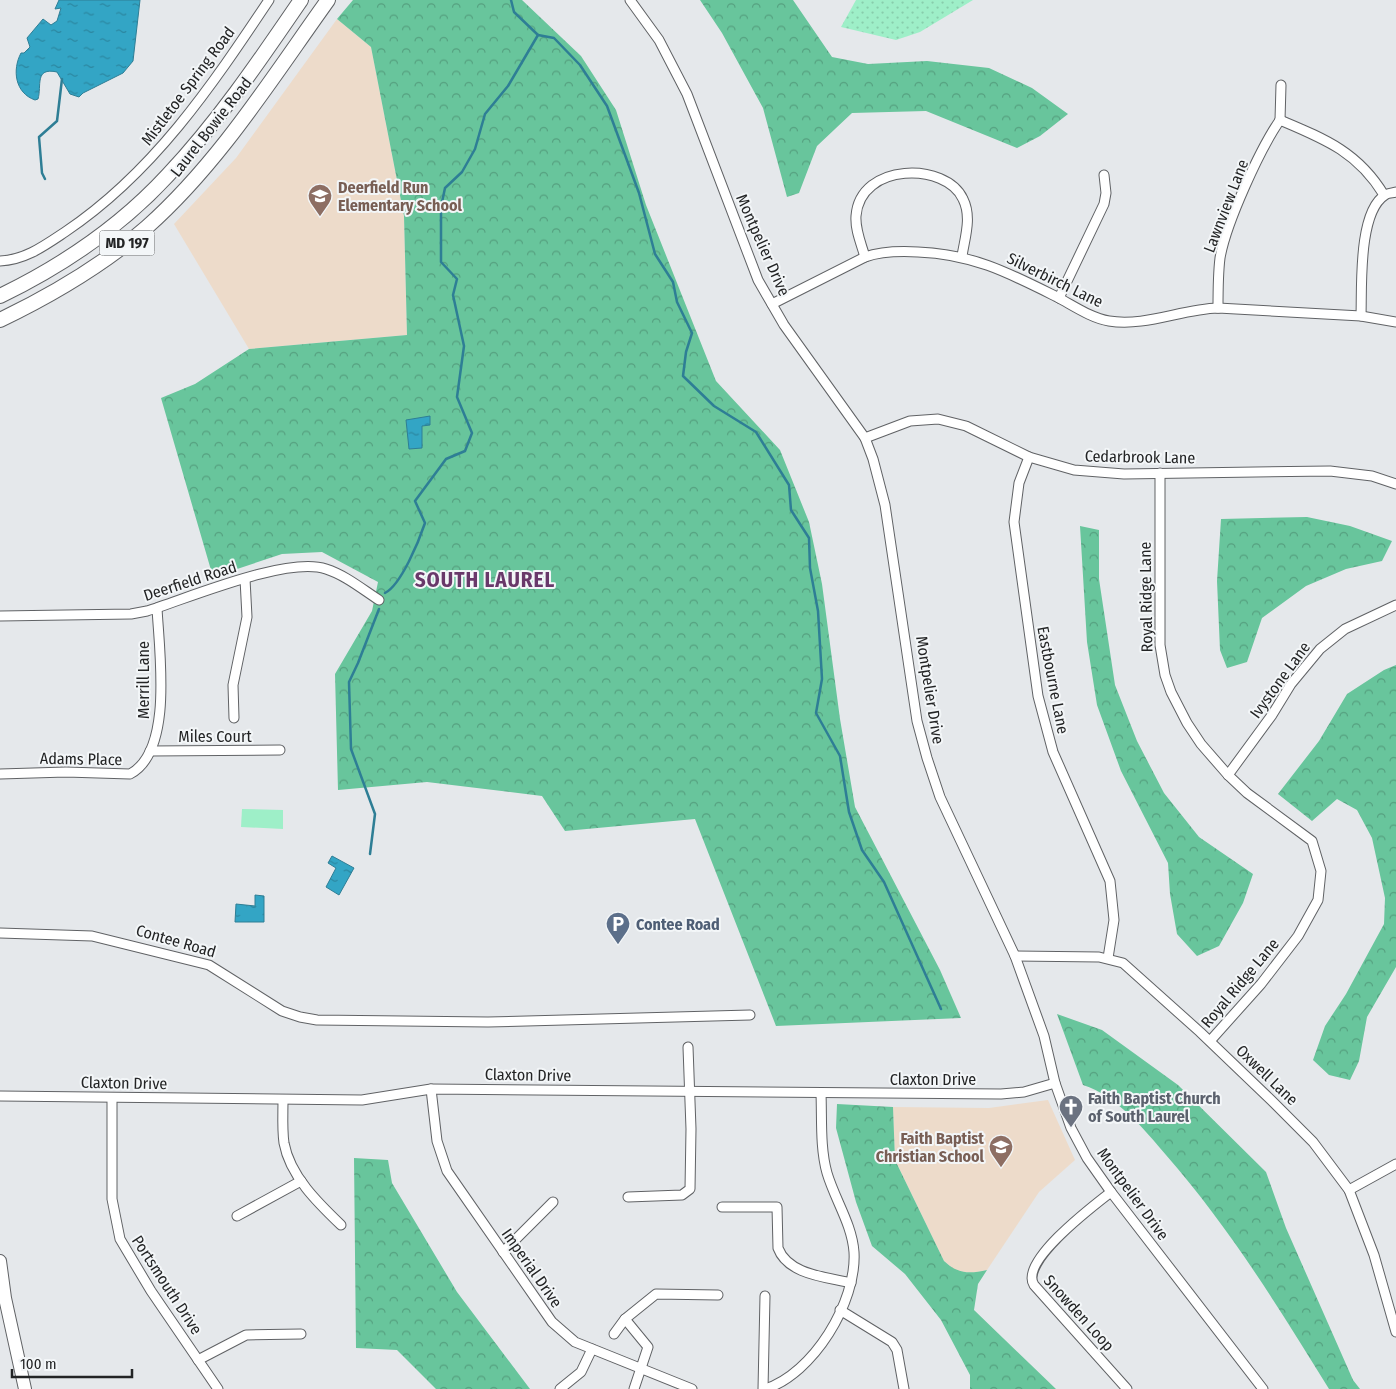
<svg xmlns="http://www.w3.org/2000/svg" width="1396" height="1389" viewBox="0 0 1396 1389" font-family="'Fira Sans Condensed',sans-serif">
	<defs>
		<pattern id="grass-dots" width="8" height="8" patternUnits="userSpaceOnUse" patternTransform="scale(1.25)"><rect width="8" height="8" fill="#9eefc8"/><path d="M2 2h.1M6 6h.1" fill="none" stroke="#88cdac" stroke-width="1.8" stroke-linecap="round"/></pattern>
		<pattern id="forest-crowns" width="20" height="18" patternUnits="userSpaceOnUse" patternTransform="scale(1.25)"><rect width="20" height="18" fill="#68c59c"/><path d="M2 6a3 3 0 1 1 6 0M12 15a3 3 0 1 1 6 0" fill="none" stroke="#55a07f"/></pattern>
		<pattern id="water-ripples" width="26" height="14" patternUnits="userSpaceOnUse" patternTransform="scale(1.25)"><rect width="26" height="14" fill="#33a5c5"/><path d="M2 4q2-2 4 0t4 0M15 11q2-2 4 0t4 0" fill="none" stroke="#2b86a0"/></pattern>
	</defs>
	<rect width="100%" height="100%" fill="#e5e8eb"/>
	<g fill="#eddbca">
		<path d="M337,19L371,47L404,216L407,335L249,349L174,224L236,158Z"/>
		<path d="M1048,1100L1075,1160L1039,1192L987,1270L972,1273L956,1271L944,1261L895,1160L893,1107L989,1108Z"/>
	</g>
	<path fill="url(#grass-dots)" d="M856,0H973L920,32L896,40L841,27Z"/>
	<g fill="url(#forest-crowns)">
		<path d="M353,0H522L581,56L616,110L646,205L716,381L780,450L809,522L822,584L840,719L855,807L940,970L961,1018L776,1026L695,819L565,831L542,796L427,782L338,790L335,674L372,611L378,582L322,552L282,554L213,577L161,398L195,384L249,349L407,335L404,216L371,47L337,19Z"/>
		<path d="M700,0H793L832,57L868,64L927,61L989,68L1032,88L1068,114L1040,136L1017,148L926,111L852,113L817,146L799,193L787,197L763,108L722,33Z"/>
		<path d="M1307,517L1350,526L1392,541L1382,561L1346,569L1306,586L1262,618L1247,662L1227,668L1220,650L1217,581L1221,519Z"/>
		<path d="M1080,526L1099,530V579L1115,685L1137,741L1164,793L1199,837L1253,874L1243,903L1219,946L1197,956L1177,934L1170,894L1168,863L1121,771L1097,705L1087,642Z"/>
		<path d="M1396,665V967L1367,1017L1359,1061L1350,1080L1329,1075L1313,1060L1325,1026L1346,994L1384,924L1385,898L1372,838L1357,810L1337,799L1312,821L1278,794L1319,741L1347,694L1384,670Z"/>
		<path d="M1057,1014L1102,1030L1178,1085L1266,1172L1286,1228L1353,1380L1360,1389H1329C1279,1308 1229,1227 1166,1155C1144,1129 1117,1096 1083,1085Z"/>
		<path d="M837,1104L893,1107L895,1160L944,1261C958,1274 969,1274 987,1270L978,1284L974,1310L1056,1389H970V1375L941,1320L905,1274L872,1246L856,1202L836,1128Z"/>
		<path d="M354,1158L388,1160L392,1183L457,1292L530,1389H436L397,1350L356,1348Z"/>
	</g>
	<path fill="#9eefc8" d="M242,809L283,810V829L241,827Z"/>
	<g fill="url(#water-ripples)" stroke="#2e7e95">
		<path d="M59,0H140L133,61L123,73L83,93L79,97L70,94L57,72C34,67 42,86 38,99L35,100C15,93 12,70 21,53H24L30,47L27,38L43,19L51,25L57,21L61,8L55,9Z"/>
		<path d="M430,416V425L422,426V448L409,449L406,420Z"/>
		<path d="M332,856L354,868L339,895L326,887L336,868L328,863Z"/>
		<path d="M255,895L264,896V922H235L236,904L255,906Z"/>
	</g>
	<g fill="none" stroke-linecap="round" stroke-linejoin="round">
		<g stroke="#2e7e95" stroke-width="2.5">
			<path d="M538,35L554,38L580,65L607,106L639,193L655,254L673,282L677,302L692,333L686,352L683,376L714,406L756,432L789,485L791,510L809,538L810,568L818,611L822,679L816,713L840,756L849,812L862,850L884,882L941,1009"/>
			<path d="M45,179L42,173L39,137L57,121L62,79"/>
			<path d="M385,593C401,585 419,541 425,523L415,501L446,459L465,451L472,433L457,397L464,346L453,295L457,279L441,262V207L445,188L462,172L475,149L485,114L508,86L538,35L514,12L511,0"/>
			<path d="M370,854L375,814L351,749L349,682L358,663L379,609"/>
		</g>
		<defs>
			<g id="street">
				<path d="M630,0L659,40L687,94L758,280L784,325L865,438L873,459L885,505L917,721L927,758L940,797L1015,956L1044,1036L1055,1083L1071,1128L1087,1158L1111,1192L1263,1389"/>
				<path d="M1280,120C1325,139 1358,152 1384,195"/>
				<path d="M1280,120L1281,85"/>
				<path d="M865,257C861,243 855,230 856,216C860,162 946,162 963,199C972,217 965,237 962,256"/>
				<path d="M0,261C25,260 44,246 65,232C153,173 211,87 269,0"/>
				<path d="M1059,298L1104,204L1106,193L1104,175"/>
				<path d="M772,304L865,257C882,251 900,251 918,252C973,254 1009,273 1057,297C1074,306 1091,318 1109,321C1145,327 1182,309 1218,308L1361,316L1396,322"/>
				<path d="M1218,308C1218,291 1218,274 1220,258C1226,223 1260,149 1280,120"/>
				<path d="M1361,316C1362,287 1358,212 1385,195C1387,193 1393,193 1396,192"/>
				<path d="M865,438L910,421L938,419L966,426L1029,457L1074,470L1124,474L1330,471L1372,476L1396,484"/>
				<path d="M1029,457L1019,483L1014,522L1038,696L1053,752L1110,881L1114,920L1108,958"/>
				<path d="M1160,473V645L1165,675L1171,692L1187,723L1201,744L1228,775L1247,793L1312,841L1321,871L1318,900L1298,936L1261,984L1210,1041"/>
				<path d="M0,616L131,614L147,611C189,598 287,556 326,569C345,575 362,589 379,600"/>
				<path d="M234,718L233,685L247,617L245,579"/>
				<path d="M150,751L280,750"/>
				<path d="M0,774L66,772L130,774C174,751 159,650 157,608"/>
				<path d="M1228,775L1272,715L1291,684L1320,649L1345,629L1396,605"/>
				<path d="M0,933L92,936L209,965L282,1011L300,1017L317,1020L488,1022L750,1015"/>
				<path d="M1015,956L1099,957L1123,963L1200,1032L1271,1100L1313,1142L1349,1190L1374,1255L1396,1332"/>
				<path d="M431,1089L437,1141L447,1171L552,1322L575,1342L692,1389"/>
				<path d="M0,1096L362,1100L431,1089L1001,1094L1024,1092L1055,1083"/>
				<path d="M112,1099V1199L120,1239L151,1291L218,1389"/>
				<path d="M283,1100C283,1114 282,1129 284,1143C290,1176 318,1203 341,1225"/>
				<path d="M1349,1190L1396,1164"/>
				<path d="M1111,1192C1093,1206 1019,1262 1034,1285L1127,1389"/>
				<path d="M628,1197L682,1195L690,1189L691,1129L688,1047"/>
				<path d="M722,1207H777L778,1248C788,1275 827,1277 851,1283"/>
				<path d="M237,1216L301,1181"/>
				<path d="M503,1252L553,1202"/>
				<path d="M840,1310L892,1342L897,1350L904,1389"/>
				<path d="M625,1319L648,1347L634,1389"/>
				<path d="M614,1334L625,1319L656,1294L718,1295"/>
				<path d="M198,1360L246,1335L301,1334"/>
				<path d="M560,1389L581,1372L592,1349"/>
				<path d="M763,1389L765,1296"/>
				<path d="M765,1389C813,1374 857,1302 854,1252C852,1224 835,1200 827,1173C820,1148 822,1119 821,1093"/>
			</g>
			<path id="secondary" d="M0,1261L5,1298L25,1389"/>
			<g id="primary">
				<path d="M0,296C62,266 121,226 168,175C218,122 260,60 301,0"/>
				<path d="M0,320C52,295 103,265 147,227C219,163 272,78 328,0"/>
			</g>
		</defs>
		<use href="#street" stroke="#606265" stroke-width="11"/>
		<use href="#secondary" stroke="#606265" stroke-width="14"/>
		<use href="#primary" stroke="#606265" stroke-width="16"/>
		<use href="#street" stroke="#fff" stroke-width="9"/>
		<use href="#secondary" stroke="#fff" stroke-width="12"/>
		<use href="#primary" stroke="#fff" stroke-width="14"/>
	</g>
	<defs>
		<symbol id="school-pin" viewBox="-11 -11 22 30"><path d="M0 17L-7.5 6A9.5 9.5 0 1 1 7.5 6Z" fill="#8d6e63" stroke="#f3f6f8"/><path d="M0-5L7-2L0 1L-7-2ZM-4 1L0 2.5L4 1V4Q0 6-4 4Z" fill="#fff"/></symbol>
		<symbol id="parking-pin" viewBox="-11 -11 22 30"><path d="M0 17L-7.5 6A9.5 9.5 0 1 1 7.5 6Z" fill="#5c6f8a" stroke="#f3f6f8"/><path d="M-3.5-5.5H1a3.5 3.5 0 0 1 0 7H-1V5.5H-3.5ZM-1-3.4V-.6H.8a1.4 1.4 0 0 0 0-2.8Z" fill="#fff"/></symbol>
		<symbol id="church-pin" viewBox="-11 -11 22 30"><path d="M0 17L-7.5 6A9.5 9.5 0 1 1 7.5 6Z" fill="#6b7280" stroke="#f3f6f8"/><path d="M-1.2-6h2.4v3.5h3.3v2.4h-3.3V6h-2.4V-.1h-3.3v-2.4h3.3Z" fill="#fff"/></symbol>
	</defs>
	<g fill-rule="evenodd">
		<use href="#school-pin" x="306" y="182" width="28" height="38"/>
		<use href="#parking-pin" x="604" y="910" width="28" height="38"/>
		<use href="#church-pin" x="1057" y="1093" width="28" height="38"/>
		<use href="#school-pin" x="987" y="1133" width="28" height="38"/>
	</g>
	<g text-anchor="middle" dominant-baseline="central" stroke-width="4" stroke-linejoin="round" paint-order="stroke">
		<rect fill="#f3f6f8" stroke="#616364" stroke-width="1" x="99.5" y="230.5" width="55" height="25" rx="4"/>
		<g font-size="15" font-weight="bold" fill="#232425">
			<text x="127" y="243">MD 197</text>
		</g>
		<g font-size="16" fill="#232425" stroke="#f3f6f8">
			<text transform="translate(188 86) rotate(-53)">Mistletoe Spring Road</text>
			<text transform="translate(211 127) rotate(-52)">Laurel Bowie Road</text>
			<text transform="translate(1226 206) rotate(-69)">Lawnview Lane</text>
			<text transform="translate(763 245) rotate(66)">Montpelier Drive</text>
			<text transform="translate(1055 280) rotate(26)">Silverbirch Lane</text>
			<text transform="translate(1140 457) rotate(1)">Cedarbrook Lane</text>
			<text transform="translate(190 581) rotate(-18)">Deerfield Road</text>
			<text transform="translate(1146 597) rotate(-91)">Royal Ridge Lane</text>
			<text transform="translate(143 680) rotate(-90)">Merrill Lane</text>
			<text transform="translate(1053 680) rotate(79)">Eastbourne Lane</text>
			<text transform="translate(1280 680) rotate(-54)">Ivystone Lane</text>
			<text transform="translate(930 690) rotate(81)">Montpelier Drive</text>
			<text x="215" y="736">Miles Court</text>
			<text transform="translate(81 759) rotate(1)">Adams Place</text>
			<text transform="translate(176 941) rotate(16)">Contee Road</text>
			<text transform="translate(1240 983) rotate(-50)">Royal Ridge Lane</text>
			<text transform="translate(528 1075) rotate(1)">Claxton Drive</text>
			<text transform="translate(1267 1075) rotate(44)">Oxwell Lane</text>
			<text x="933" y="1079">Claxton Drive</text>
			<text transform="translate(124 1083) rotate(1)">Claxton Drive</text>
			<text transform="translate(1133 1194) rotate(54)">Montpelier Drive</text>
			<text transform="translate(532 1268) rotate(55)">Imperial Drive</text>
			<text transform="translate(167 1285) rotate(57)">Portsmouth Drive</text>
			<text transform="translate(1079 1313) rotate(48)">Snowden Loop</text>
		</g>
		<g font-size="16" font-weight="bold" fill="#785e54" stroke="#f3f6f8" text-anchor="start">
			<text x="338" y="187">Deerfield Run<tspan x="338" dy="18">Elementary School</tspan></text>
			<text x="984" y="1138" text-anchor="end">Faith Baptist<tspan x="984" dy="18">Christian School</tspan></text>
		</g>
		<g font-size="16" font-weight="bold" fill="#4e5e75" stroke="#f3f6f8" text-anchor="start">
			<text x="636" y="924">Contee Road</text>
		</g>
		<g font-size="16" font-weight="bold" fill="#5b616d" stroke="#f3f6f8" text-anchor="start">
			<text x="1088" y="1098">Faith Baptist Church<tspan x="1088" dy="18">of South Laurel</tspan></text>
		</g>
		<g font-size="21" font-weight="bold" letter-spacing="1" fill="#69386a" stroke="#f3f6f8">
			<text x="485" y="580">SOUTH LAUREL</text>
		</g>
	</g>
	<path d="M12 1369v8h120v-8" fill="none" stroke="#232425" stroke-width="2.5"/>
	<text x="20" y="1369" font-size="15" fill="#232425" stroke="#f3f6f8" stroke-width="4" paint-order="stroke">100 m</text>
</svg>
